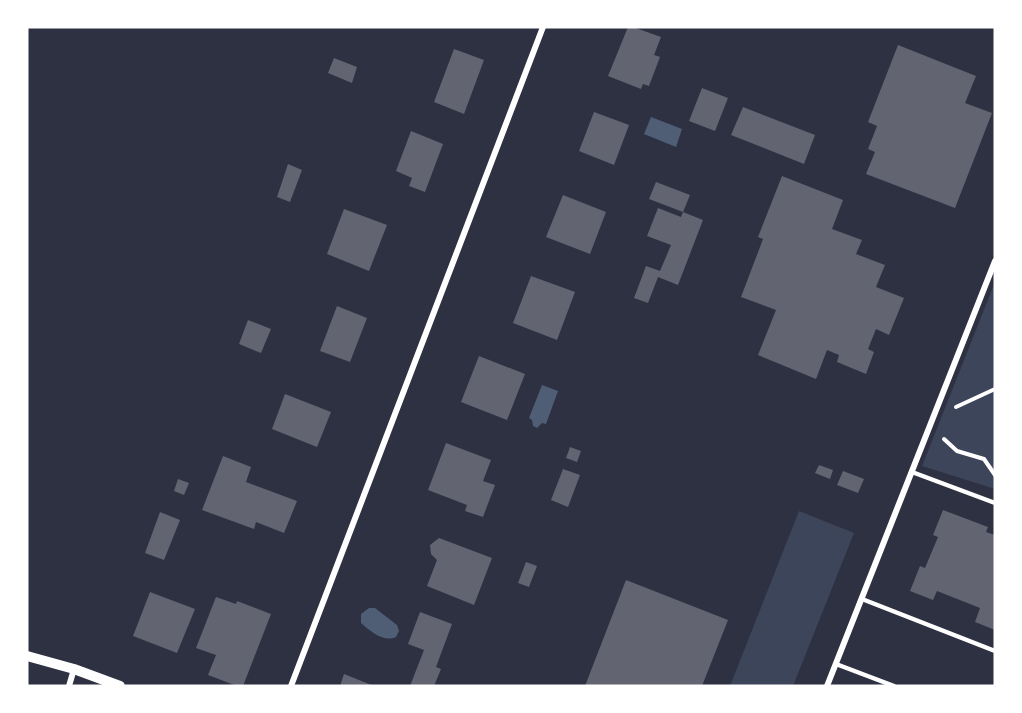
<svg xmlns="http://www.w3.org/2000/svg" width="1022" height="713" viewBox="0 0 1022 713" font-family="'Work Sans',sans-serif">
	<rect width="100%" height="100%" fill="#2d3142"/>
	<g fill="#3c4559">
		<path d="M995,282V489L922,466Z"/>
		<path d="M799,511L854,533L793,686H730Z"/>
	</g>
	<g fill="#4f5d75">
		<path d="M651,117L682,129L676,147L644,134Z"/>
		<path d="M542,385L558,391L546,424L542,423L537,428L533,426L532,420L529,418Z"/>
		<path d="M369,608H375L397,625L399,631L396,637C384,643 370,631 361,623V614Z"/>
	</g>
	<g fill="#626471">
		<path d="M628,27H633L661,37L654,55L660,57L649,86L643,84L641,89L608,76Z"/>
		<path d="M898,45L976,76L965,103L992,113L955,208L866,174L875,152L868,149L877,126L868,122Z"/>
		<path d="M454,49L484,60L464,114L434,102Z"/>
		<path d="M334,58L357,67L352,83L328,73Z"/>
		<path d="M702,88L728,98L715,131L689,121Z"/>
		<path d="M743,107L815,135L804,164L731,135Z"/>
		<path d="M594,112L629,125L614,165L579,151Z"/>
		<path d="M411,131L443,144L425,192L409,186L412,178L396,171Z"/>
		<path d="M288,164L302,170L290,202L277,197Z"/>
		<path d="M782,176L843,200L832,229L862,240L856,254L885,265L876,287L904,298L889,335L876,329L868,349L874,352L866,374L837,362L839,355L827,350L816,379L758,355L776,310L741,297L763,239L758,237Z"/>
		<path d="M656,182L690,195L683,212L649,199Z"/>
		<path d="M563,195L606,212L590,254L546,237Z"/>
		<path d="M658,208L681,217L683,212L703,220L678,285L658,277L648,303L634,298L646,266L660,271L671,245L647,236Z"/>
		<path d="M344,209L387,225L369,271L327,254Z"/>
		<path d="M531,276L575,292L557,340L513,323Z"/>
		<path d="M337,306L367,318L350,362L320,351Z"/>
		<path d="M248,320L271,329L261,353L239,344Z"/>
		<path d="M479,356L525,374L507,420L461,402Z"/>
		<path d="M285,394L331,412L317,447L272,429Z"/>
		<path d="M446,443L491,460L483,481L495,485L483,517L465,511L467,505L428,490Z"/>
		<path d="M570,447L581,451L577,462L566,458Z"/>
		<path d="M223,456L251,467L246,482L297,501L284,533L256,522L254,529L202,510Z"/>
		<path d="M819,465L833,470L830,479L815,473Z"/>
		<path d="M563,469L580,475L568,507L551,500Z"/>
		<path d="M843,471L864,479L858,493L837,485Z"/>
		<path d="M178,479L189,483L184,495L174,491Z"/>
		<path d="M943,510L988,527L986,532L995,535V630L975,622L980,608L937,591L933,600L910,591L920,566L925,568L938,537L933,535Z"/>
		<path d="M160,512L180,520L164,560L145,553Z"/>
		<path d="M439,538L492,558L474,605L427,586L437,560L431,554L430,545Z"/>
		<path d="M526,562L537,566L529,587L518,583Z"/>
		<path d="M626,580L728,620L702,686H585Z"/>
		<path d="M150,592L195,609L177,653L133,636Z"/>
		<path d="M216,597L236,604L237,601L271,614L243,686H237L208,675L216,655L196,648Z"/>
		<path d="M420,612L452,624L436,667L441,669L434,686H410L424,650L408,644Z"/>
		<path d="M344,674L374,686H340Z"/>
	</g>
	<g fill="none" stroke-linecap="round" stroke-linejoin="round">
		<g stroke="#fff" stroke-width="4">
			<path d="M956,407L995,389"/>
			<path d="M944,439L957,451L984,459L995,475"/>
		</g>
		<g stroke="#fff" stroke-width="4.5">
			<path d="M912,472L995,503"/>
			<path d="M862,599L995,651"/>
			<path d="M836,664L894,686"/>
		</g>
		<g stroke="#fff" stroke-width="6">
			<path d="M69,686L74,669"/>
			<path d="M291,686L543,27"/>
			<path d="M827,686L995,261"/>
		</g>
		<path stroke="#fff" stroke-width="10" d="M27,656L74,669L120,686"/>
	</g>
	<rect width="1022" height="713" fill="none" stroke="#ffffff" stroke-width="57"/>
</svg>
